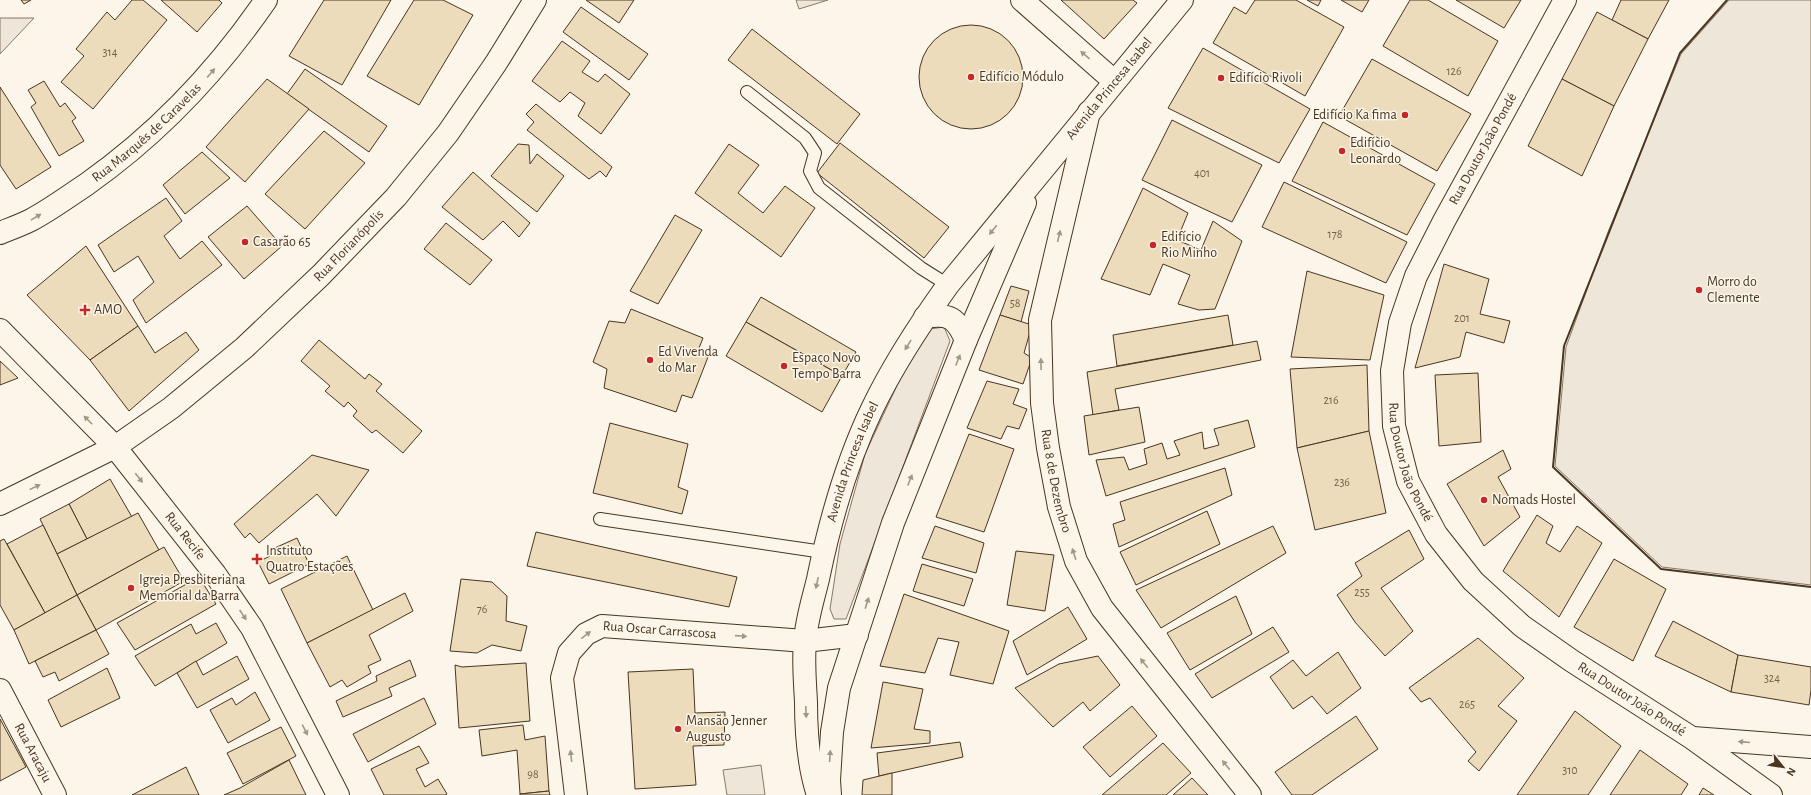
<svg xmlns="http://www.w3.org/2000/svg" width="1811" height="795" viewBox="0 0 1811 795" font-family="'Alegreya Sans',sans-serif">
	<rect width="100%" height="100%" fill="#fbf6e9"/>
	<g fill="#ede6d9" stroke="#887966">
		<path d="M796,0H828L799,9Z"/>
		<path d="M1729,0H1811V585L1662,567L1555,466L1566,347L1608,232L1681,54Z"/>
		<path d="M0,18H34L0,54Z"/>
		<path d="M944,327L950,341L846,619H834L830,609L840,544L865,454L907,364L930,329Z"/>
		<path d="M761,765L765,795H727L723,770Z"/>
	</g>
	<g fill="#ecdcbc" stroke="#4a3520">
		<path d="M21,0H31L24,4Z"/>
		<path d="M132,0H143L167,20L93,109L61,82L84,56L76,49L107,12L115,20Z"/>
		<path d="M161,0H219L222,3L197,32Z"/>
		<path d="M324,0H391L342,85L289,56Z"/>
		<path d="M414,0H443L473,15L419,105L367,76Z"/>
		<path d="M586,0H634L619,23Z"/>
		<path d="M1061,0H1133L1137,3L1104,39Z"/>
		<path d="M1255,0H1296L1344,27L1305,96L1213,43L1234,7L1246,14Z"/>
		<path d="M1307,0H1321L1318,6Z"/>
		<path d="M1341,0H1369L1362,12Z"/>
		<path d="M1410,0H1428L1498,41L1468,96L1383,46Z"/>
		<path d="M1456,0H1521L1504,28Z"/>
		<path d="M1621,0H1669L1648,39L1612,20Z"/>
		<path d="M581,7L648,54L629,80L563,32Z"/>
		<path d="M1597,12L1648,39L1614,106L1562,79Z"/>
		<circle cx="971" cy="77" r="52"/>
		<path d="M752,29L860,114L837,144L728,60Z"/>
		<path d="M562,41L590,61L582,72L598,82L605,74L630,94L601,134L578,116L585,103L570,92L560,102L532,81Z"/>
		<path d="M1203,48L1310,109L1279,163L1168,108Z"/>
		<path d="M1372,59L1471,114L1437,171L1339,116Z"/>
		<path d="M305,69L387,126L369,152L287,94Z"/>
		<path d="M267,79L309,109L245,182L206,147Z"/>
		<path d="M1562,79L1614,106L1582,176L1528,146Z"/>
		<path d="M44,81L60,107L65,103L76,118L72,121L84,141L59,156L31,107L36,103L28,90Z"/>
		<path d="M0,87L51,167L16,189L0,165Z"/>
		<path d="M536,104L612,167L606,177L600,171L589,179L527,130L534,122L526,114Z"/>
		<path d="M1172,120L1262,165L1232,222L1142,180Z"/>
		<path d="M1323,122L1435,184L1407,235L1292,181Z"/>
		<path d="M324,131L365,163L305,229L265,194Z"/>
		<path d="M840,143L949,227L924,258L817,173Z"/>
		<path d="M518,144L529,145L530,164L537,154L564,176L537,212L491,176Z"/>
		<path d="M729,144L759,165L738,193L763,213L785,186L815,208L781,257L695,193Z"/>
		<path d="M202,152L230,178L185,214L163,185Z"/>
		<path d="M473,172L530,223L519,237L503,221L483,240L442,207Z"/>
		<path d="M1284,182L1407,242L1386,283L1262,227Z"/>
		<path d="M1143,188L1188,213L1177,240L1201,250L1213,221L1242,241L1215,309L1199,310L1178,304L1190,275L1163,264L1150,295L1101,279Z"/>
		<path d="M166,198L182,221L164,236L180,259L202,241L222,265L146,323L133,300L154,282L138,256L114,272L98,245Z"/>
		<path d="M247,206L282,246L244,279L208,237Z"/>
		<path d="M675,215L702,230L658,304L630,291Z"/>
		<path d="M446,223L492,260L470,285L424,249Z"/>
		<path d="M86,246L138,326L90,360L27,295Z"/>
		<path d="M1444,264L1489,279L1480,314L1510,321L1504,343L1466,332L1460,357L1415,368Z"/>
		<path d="M1307,271L1384,295L1370,360L1291,357Z"/>
		<path d="M1011,286L1029,291L1021,322L1000,315Z"/>
		<path d="M761,297L856,352L842,376L746,322Z"/>
		<path d="M631,309L703,338L697,353L708,357L692,398L682,395L676,412L604,388L607,369L593,362L609,321L625,323Z"/>
		<path d="M1000,315L1032,325L1024,353L1032,358L1023,384L979,370Z"/>
		<path d="M1228,315L1233,345L1117,366L1113,335Z"/>
		<path d="M746,322L842,376L822,412L726,356Z"/>
		<path d="M138,326L155,353L186,332L199,350L129,411L90,360Z"/>
		<path d="M319,340L365,379L369,374L382,384L376,391L422,431L403,453L376,430L372,433L353,416L357,411L348,402L344,407L325,391L330,386L301,361Z"/>
		<path d="M1257,341L1261,360L1115,389L1119,410L1093,415L1087,372Z"/>
		<path d="M0,361L18,378L0,385Z"/>
		<path d="M1367,365L1369,431L1297,448L1290,369Z"/>
		<path d="M1478,373L1481,442L1439,446L1435,375Z"/>
		<path d="M987,381L1019,389L1013,404L1027,409L1019,429L1007,426L1001,439L967,428Z"/>
		<path d="M1139,407L1145,442L1089,455L1084,416Z"/>
		<path d="M1248,420L1255,447L1106,496L1096,460L1124,457L1129,470L1147,464L1144,449L1162,443L1167,459L1180,455L1174,441L1202,432L1204,449L1219,445L1214,429Z"/>
		<path d="M610,423L688,444L678,487L688,491L682,514L593,493Z"/>
		<path d="M1369,431L1386,513L1315,530L1297,448Z"/>
		<path d="M969,434L1014,449L984,532L936,517Z"/>
		<path d="M1503,450L1511,469L1498,477L1520,517L1484,546L1447,484Z"/>
		<path d="M312,455L369,470L336,516L317,494L259,543L250,533L245,538L234,524Z"/>
		<path d="M1225,468L1232,495L1119,547L1113,524L1125,520L1120,502Z"/>
		<path d="M110,479L132,517L87,539L69,504Z"/>
		<path d="M69,504L87,539L57,554L40,519Z"/>
		<path d="M1207,511L1220,544L1136,585L1120,552Z"/>
		<path d="M138,513L159,550L77,595L57,554Z"/>
		<path d="M1537,515L1553,526L1546,543L1560,552L1577,526L1602,543L1559,617L1503,571Z"/>
		<path d="M43,525L77,595L45,613L7,544Z"/>
		<path d="M935,526L984,543L976,573L922,558Z"/>
		<path d="M1273,526L1286,553L1161,628L1136,590Z"/>
		<path d="M1409,530L1424,559L1381,588L1413,631L1385,656L1355,622L1337,595L1362,576L1355,563Z"/>
		<path d="M536,532L737,577L729,607L527,566Z"/>
		<path d="M297,538L309,564L269,584L258,562L270,556L268,551Z"/>
		<path d="M4,539L45,613L14,630L0,605V541Z"/>
		<path d="M164,547L184,581L96,630L77,595Z"/>
		<path d="M1016,551L1054,555L1045,611L1007,605Z"/>
		<path d="M347,556L373,610L307,643L281,589Z"/>
		<path d="M1614,559L1666,589L1633,661L1574,627Z"/>
		<path d="M922,564L973,579L964,606L913,591Z"/>
		<path d="M199,577L216,604L135,650L117,623Z"/>
		<path d="M461,579L492,582L507,596L506,621L527,626L521,651L492,645L477,653L450,651Z"/>
		<path d="M405,593L413,611L369,635L381,660L368,666L371,673L347,687L342,680L330,687L307,643Z"/>
		<path d="M904,594L1009,631L993,684L950,675L959,642L938,638L925,673L880,666Z"/>
		<path d="M77,595L96,630L29,664L14,630Z"/>
		<path d="M1236,596L1252,634L1190,670L1167,633Z"/>
		<path d="M1068,607L1087,639L1027,675L1013,641Z"/>
		<path d="M1673,621L1738,655L1731,692L1655,656Z"/>
		<path d="M216,623L227,643L155,686L135,656L191,624L196,634Z"/>
		<path d="M1273,627L1289,652L1212,698L1195,674Z"/>
		<path d="M96,630L109,654L59,681L55,672L43,677L35,661Z"/>
		<path d="M1478,638L1524,678L1498,706L1517,721L1479,771L1468,761L1476,752L1430,698L1421,702L1409,688Z"/>
		<path d="M1338,652L1361,688L1327,714L1312,696L1293,709L1270,677L1293,660L1306,676Z"/>
		<path d="M1738,655L1811,667V690L1809,705L1731,692Z"/>
		<path d="M237,656L249,679L197,708L177,673L196,661L203,675Z"/>
		<path d="M1098,656L1120,685L1090,711L1083,702L1053,727L1015,688L1059,664Z"/>
		<path d="M410,660L416,676L389,688L392,696L343,717L336,701L377,681L376,676Z"/>
		<path d="M526,663L530,721L459,728L455,665L462,667Z"/>
		<path d="M107,668L120,698L61,727L48,700Z"/>
		<path d="M693,669L695,713L725,712L724,745L693,746L696,785L635,789L628,672Z"/>
		<path d="M883,682L923,689L914,729L930,731V743L871,748Z"/>
		<path d="M255,692L270,720L228,743L210,710L232,698L236,705Z"/>
		<path d="M424,698L436,724L368,762L353,734Z"/>
		<path d="M1132,706L1157,736L1110,777L1083,747Z"/>
		<path d="M1575,711L1621,746L1588,795H1517Z"/>
		<path d="M1356,716L1378,749L1312,795H1292L1275,772Z"/>
		<path d="M0,719L26,767L0,781Z"/>
		<path d="M523,725L525,740L545,736L549,791L520,794L517,750L482,756L479,730Z"/>
		<path d="M281,727L296,756L243,784L227,753Z"/>
		<path d="M960,742L963,757L879,776L877,753Z"/>
		<path d="M1163,743L1191,773L1166,795H1102Z"/>
		<path d="M419,746L429,763L416,769L425,787L438,779L447,794L445,795H384L371,769Z"/>
		<path d="M1640,750L1688,784L1681,795H1610Z"/>
		<path d="M289,760L306,795H224L240,788Z"/>
		<path d="M186,767L199,795H132Z"/>
		<path d="M892,773V795H862L863,780Z"/>
		<path d="M1192,778L1208,795H1173Z"/>
		<path d="M1703,788L1714,795H1699Z"/>
		<path d="M549,791L550,795H520V794Z"/>
	</g>
	<g fill="none" stroke-linecap="round" stroke-linejoin="round">
		<defs>
			<g id="service">
				<path d="M747,92L805,138L815,153L810,171L819,188L921,268L948,285"/>
				<path d="M600,519L823,552"/>
			</g>
			<g id="minor">
				<path d="M1022,0L1114,81"/>
				<path id="s1" d="M1565,0L1444,221L1416,276L1400,323L1392,371L1394,426L1408,481L1436,534L1473,581L1522,626L1572,661L1692,738L1771,795"/>
				<path id="s2" d="M1089,112L1040,320L1042,403L1048,448L1059,507L1076,561L1102,608L1250,795"/>
				<path id="s3" d="M0,690L55,795"/>
				<path d="M1693,738L1811,747"/>
				<path id="s4" d="M338,795L252,628L215,574L115,447L171,408L244,348L321,275L396,197L448,133L496,63L535,0"/>
				<path id="s5" d="M576,795L562,678L569,653L586,634L602,626L805,641L857,635"/>
			</g>
			<g id="tertiary">
				<path id="s6" d="M0,233C10,229 21,225 31,220C50,210 69,196 87,184C159,133 216,73 266,0"/>
				<path d="M0,330L115,447L0,504"/>
			</g>
			<g id="secondary">
				<path d="M925,317C950,313 956,318 966,340"/>
				<path id="s7" d="M818,795C808,765 806,733 806,702C805,682 803,661 805,642C806,621 813,600 818,579C830,521 846,463 872,409C893,365 920,324 948,285L1182,0"/>
				<path d="M830,795L829,780L832,732L839,688L893,523L966,340L1025,203"/>
			</g>
		</defs>
		<use href="#service" stroke="#4a3520" stroke-width="14"/>
		<use href="#minor" stroke="#4a3520" stroke-width="24"/>
		<use href="#tertiary" stroke="#4a3520" stroke-width="24"/>
		<use href="#secondary" stroke="#4a3520" stroke-width="24"/>
		<use href="#service" stroke="#fbf6e9" stroke-width="12"/>
		<use href="#minor" stroke="#fbf6e9" stroke-width="22"/>
		<use href="#tertiary" stroke="#fbf6e9" stroke-width="22"/>
		<use href="#secondary" stroke="#fbf6e9" stroke-width="22"/>
		<path stroke="#4a3520" stroke-width="2" d="M1727,0L1680,53L1564,346L1553,467L1661,569L1811,587"/>
	</g>
	<defs><path id="oneway-solid" d="M-6-.8H1V-3.2L6.5 0L1 3.2V.8H-6Z"/></defs>
	<g fill="#a29684">
		<use href="#oneway-solid" transform="translate(1085 55) rotate(-139)"/>
		<use href="#oneway-solid" transform="translate(211 73) rotate(-50)"/>
		<use href="#oneway-solid" transform="translate(36 217) rotate(-31)"/>
		<use href="#oneway-solid" transform="translate(993 230) rotate(129)"/>
		<use href="#oneway-solid" transform="translate(1059 236) rotate(-76)"/>
		<use href="#oneway-solid" transform="translate(908 345) rotate(122)"/>
		<use href="#oneway-solid" transform="translate(958 360) rotate(-68)"/>
		<use href="#oneway-solid" transform="translate(1041 364) rotate(-91)"/>
		<use href="#oneway-solid" transform="translate(88 420) rotate(-135)"/>
		<use href="#oneway-solid" transform="translate(139 478) rotate(52)"/>
		<use href="#oneway-solid" transform="translate(910 480) rotate(-68)"/>
		<use href="#oneway-solid" transform="translate(35 487) rotate(-26)"/>
		<use href="#oneway-solid" transform="translate(1074 554) rotate(-108)"/>
		<use href="#oneway-solid" transform="translate(817 583) rotate(102)"/>
		<use href="#oneway-solid" transform="translate(867 603) rotate(-72)"/>
		<use href="#oneway-solid" transform="translate(243 615) rotate(56)"/>
		<use href="#oneway-solid" transform="translate(586 635) rotate(-38)"/>
		<use href="#oneway-solid" transform="translate(741 636) rotate(4)"/>
		<use href="#oneway-solid" transform="translate(1144 663) rotate(-129)"/>
		<use href="#oneway-solid" transform="translate(806 712) rotate(88)"/>
		<use href="#oneway-solid" transform="translate(305 730) rotate(63)"/>
		<use href="#oneway-solid" transform="translate(1744 742) rotate(-175)"/>
		<use href="#oneway-solid" transform="translate(571 756) rotate(-97)"/>
		<use href="#oneway-solid" transform="translate(830 756) rotate(-86)"/>
		<use href="#oneway-solid" transform="translate(1226 765) rotate(-129)"/>
	</g>
	<g fill="#c62828" stroke="#fbf6e9" stroke-width="1.5">
		<circle cx="971" cy="77" r="4"/>
		<circle cx="1221" cy="78" r="4"/>
		<circle cx="1405" cy="115" r="4"/>
		<circle cx="1342" cy="151" r="4"/>
		<circle cx="245" cy="242" r="4"/>
		<circle cx="1153" cy="245" r="4"/>
		<circle cx="1699" cy="290" r="4"/>
		<path d="M83 304h4v4h4v4h-4v4h-4v-4h-4v-4h4z"/>
		<circle cx="650" cy="360" r="4"/>
		<circle cx="784" cy="366" r="4"/>
		<circle cx="1484" cy="500" r="4"/>
		<path d="M255 553h4v4h4v4h-4v4h-4v-4h-4v-4h4z"/>
		<circle cx="131" cy="588" r="4"/>
		<circle cx="678" cy="729" r="4"/>
	</g>
	<g text-anchor="middle" dominant-baseline="central" stroke-width="3" stroke-linejoin="round" paint-order="stroke">
		<g font-size="12" fill="#725f47">
			<text x="110" y="52">314</text>
			<text x="1454" y="71">126</text>
			<text x="1202" y="173">401</text>
			<text x="1335" y="234">178</text>
			<text x="1015" y="303">58</text>
			<text x="1462" y="318">201</text>
			<text x="1331" y="400">216</text>
			<text x="1342" y="482">236</text>
			<text x="1362" y="592">255</text>
			<text x="482" y="609">76</text>
			<text x="1772" y="678">324</text>
			<text x="1467" y="704">265</text>
			<text x="1570" y="770">310</text>
			<text x="533" y="774">98</text>
		</g>
		<g font-size="14" fill="#4a3520" stroke="#fbf6e9" text-anchor="start">
			<text x="979" y="77">Edifício Módulo</text>
			<text x="1229" y="78">Edifício Rivoli</text>
			<text x="1397" y="115" text-anchor="end">Edifício Ka fima</text>
			<text x="1350" y="143">Edifício<tspan x="1350" dy="16">Leonardo</tspan></text>
			<text x="1161" y="237">Edifício<tspan x="1161" dy="16">Rio Minho</tspan></text>
			<text x="253" y="242">Casarão 65</text>
			<text x="1707" y="282">Morro do<tspan x="1707" dy="16">Clemente</tspan></text>
			<text x="94" y="310">AMO</text>
			<text x="658" y="352">Ed Vivenda<tspan x="658" dy="16">do Mar</tspan></text>
			<text x="792" y="358">Espaço Novo<tspan x="792" dy="16">Tempo Barra</tspan></text>
			<text x="1492" y="500">Nomads Hostel</text>
			<text x="266" y="551">Instituto<tspan x="266" dy="16">Quatro Estações</tspan></text>
			<text x="139" y="580">Igreja Presbiteriana<tspan x="139" dy="16">Memorial da Barra</tspan></text>
			<text x="686" y="721">Mansão Jenner<tspan x="686" dy="16">Augusto</tspan></text>
		</g>
		<g font-size="14" fill="#4a3520" stroke="#fbf6e9">
			<text stroke="none"><textPath href="#s7" startOffset="797">Avenida Princesa Isabel</textPath></text>
			<text stroke="none"><textPath href="#s6" startOffset="179">Rua Marquês de Caravelas</textPath></text>
			<text transform="translate(1483 149) rotate(-61)">Rua Doutor João Pondé</text>
			<text stroke="none"><textPath href="#s4" startOffset="724">Rua Florianópolis</textPath></text>
			<text stroke="none"><textPath href="#s1" startOffset="506">Rua Doutor João Pondé</textPath></text>
			<text stroke="none"><textPath href="#s7" startOffset="341">Avenida Princesa Isabel</textPath></text>
			<text stroke="none"><textPath href="#s2" startOffset="376">Rua 8 de Dezembro</textPath></text>
			<text transform="translate(185 536) rotate(52)">Rua Recife</text>
			<text stroke="none"><textPath href="#s5" startOffset="245">Rua Oscar Carrascosa</textPath></text>
			<text stroke="none"><textPath href="#s1" startOffset="842">Rua Doutor João Pondé</textPath></text>
			<text stroke="none"><textPath href="#s3" startOffset="71">Rua Aracaju</textPath></text>
		</g>
	</g>
	<g transform="translate(1783 767) rotate(120)" stroke="#fbf6e9" stroke-width="3" paint-order="stroke">
	<path d="M0-3L7 15L0 10L-7 15Z" fill="#4a3520"/>
	<text y="-6" font-size="11" font-weight="bold" text-anchor="middle" fill="#4a3520">N</text>
	</g>
</svg>
